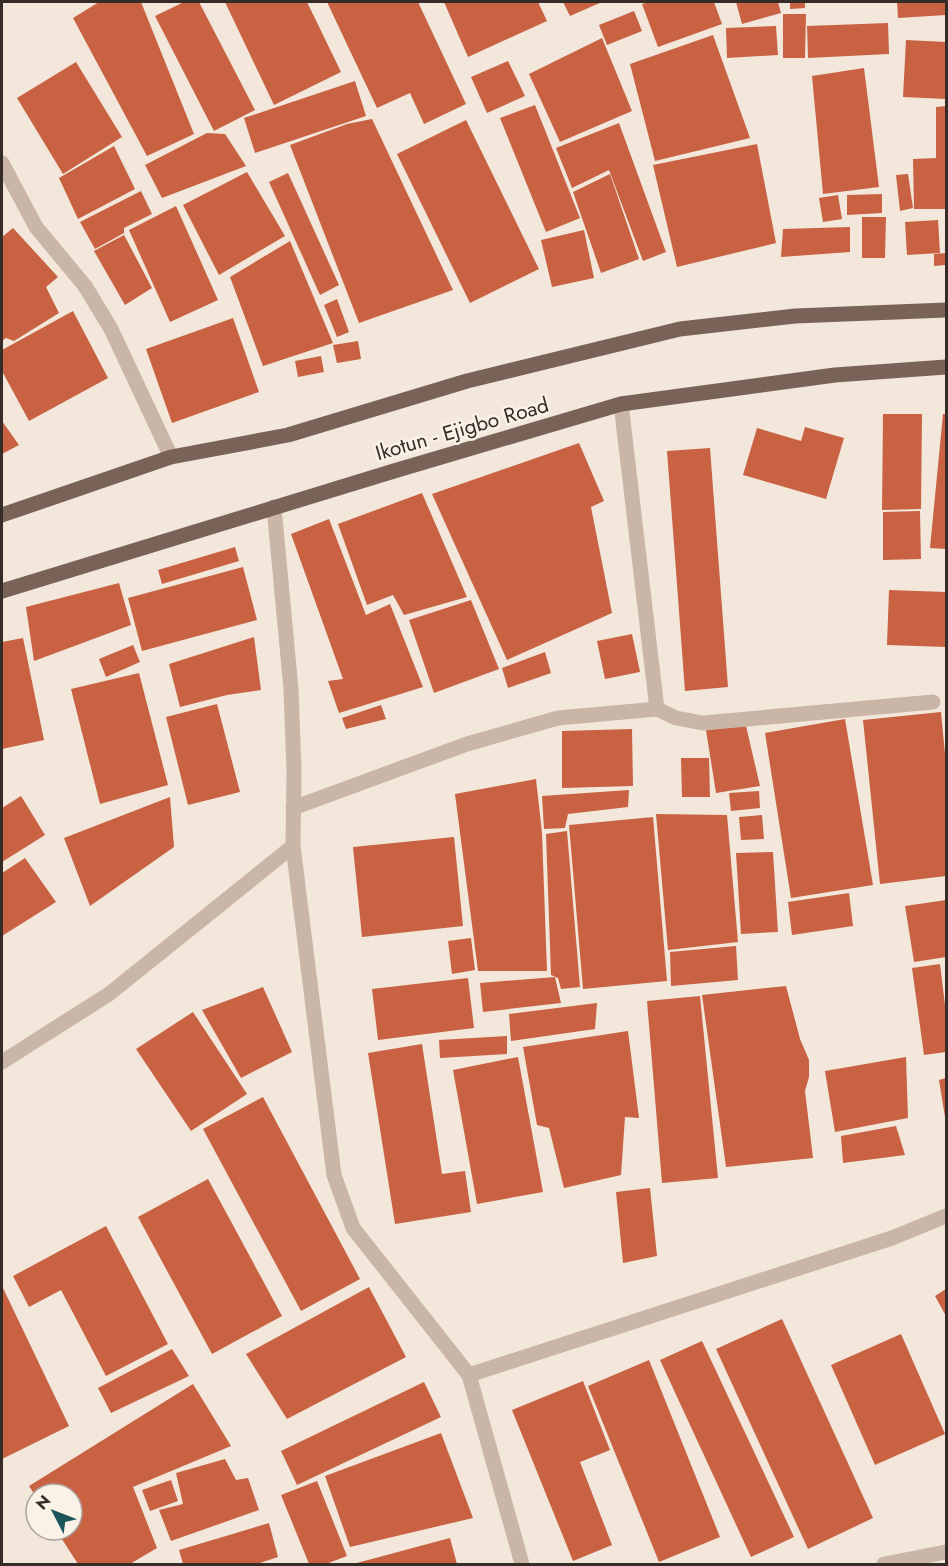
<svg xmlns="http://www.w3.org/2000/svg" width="948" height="1566" viewBox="0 0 948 1566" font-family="Jost,sans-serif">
	<rect width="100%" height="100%" fill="#f2e7da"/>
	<g fill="#c86242">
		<path d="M99,2H141L194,134L147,156L73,18Z"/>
		<path d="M184,2H199L255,110L214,131L155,16Z"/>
		<path d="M225,2H307L341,72L274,105Z"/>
		<path d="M327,2H418L466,104L424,124L410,93L377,108Z"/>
		<path d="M444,2H538L547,21L468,57Z"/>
		<path d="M563,2H602L570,16Z"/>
		<path d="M650,2H714L722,24L658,47L642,4Z"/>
		<path d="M736,2H778L781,13L742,24Z"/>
		<path d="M790,2H805V8L790,9Z"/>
		<path d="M897,2H946V15L898,18Z"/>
		<path d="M634,11L642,31L607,45L599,25Z"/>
		<path d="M783,14H806L805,58H783Z"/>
		<path d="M888,23L889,54L808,58L807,26Z"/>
		<path d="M776,26L778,55L727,58L726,28Z"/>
		<path d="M713,35L750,138L655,161L630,64Z"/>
		<path d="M602,38L632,111L560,142L529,74Z"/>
		<path d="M906,40L946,42V99L903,97Z"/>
		<path d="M508,61L525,96L487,113L471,77Z"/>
		<path d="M76,62L122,137L63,174L17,98Z"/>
		<path d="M864,68L879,187L823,194L812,76Z"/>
		<path d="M355,81L366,116L255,153L244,118Z"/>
		<path d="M535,105L580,218L546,232L500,118Z"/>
		<path d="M946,106V209H914L913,159L936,158V107Z"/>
		<path d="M372,119L453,290L359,323L290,145L347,124Z"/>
		<path d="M466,120L539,269L470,303L397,154Z"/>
		<path d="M619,123L666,252L643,261L609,170L572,188L556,148Z"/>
		<path d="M207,133L225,134L246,166L162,198L145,165Z"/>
		<path d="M757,144L776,243L677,267L653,165Z"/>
		<path d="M114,146L135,189L78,219L59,178Z"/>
		<path d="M247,172L285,236L219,275L183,205Z"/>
		<path d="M288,173L339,285L320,295L269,182Z"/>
		<path d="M610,174L639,259L601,273L573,192Z"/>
		<path d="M908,174L913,208L900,211L896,175Z"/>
		<path d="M141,191L152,214L124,228V233L95,249L80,222Z"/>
		<path d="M882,194V213L847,215V195Z"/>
		<path d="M838,195L842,219L823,222L819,198Z"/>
		<path d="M176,206L218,300L170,322L129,230Z"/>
		<path d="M862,217H886L885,258H862Z"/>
		<path d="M938,220L940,253L907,255L905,222Z"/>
		<path d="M850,227V252L781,257L783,229Z"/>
		<path d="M13,228L58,277L46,287L59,313L14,341L6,338L2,341V237Z"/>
		<path d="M584,230L594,278L552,287L541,240Z"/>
		<path d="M124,235L152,288L125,305L94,251Z"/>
		<path d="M290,241L333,343L263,366L230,277Z"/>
		<path d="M946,253V265L934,266V254Z"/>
		<path d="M337,299L349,332L337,337L324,305Z"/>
		<path d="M73,311L108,378L29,421L2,371V350Z"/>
		<path d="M233,318L259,392L172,423L146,349Z"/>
		<path d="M358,341L361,359L337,363L333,345Z"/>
		<path d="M321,356L324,372L298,377L295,361Z"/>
		<path d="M883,414H922L921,509L882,510Z"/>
		<path d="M943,414H946V549L930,548Z"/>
		<path d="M2,421L19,445L2,454Z"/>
		<path d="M805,427L844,438L826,499L743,475L757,428L801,441Z"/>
		<path d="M579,443L604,501L591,507L612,613L507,660L432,494Z"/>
		<path d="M710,448L728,687L685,691L667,451Z"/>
		<path d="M422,493L467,597L404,615L393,595L367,605L338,524Z"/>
		<path d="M920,511L921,559L883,560V512Z"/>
		<path d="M329,519L366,615L390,604L423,687L339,713L328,681L343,679L291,534Z"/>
		<path d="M235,547L239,561L162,584L158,570Z"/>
		<path d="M243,567L257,620L142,651L128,598Z"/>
		<path d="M119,583L131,625L34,661L26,607Z"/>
		<path d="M889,590L946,592V647L887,645Z"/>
		<path d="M471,600L499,669L434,693L409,620Z"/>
		<path d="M632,634L640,672L605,679L597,641Z"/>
		<path d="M254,637L261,690L227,695L180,707L169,664Z"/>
		<path d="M23,638L44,740L2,749V642Z"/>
		<path d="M133,645L140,662L106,677L99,659Z"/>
		<path d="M545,652L551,673L508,688L502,668Z"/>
		<path d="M139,673L168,785L100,804L71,689Z"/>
		<path d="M217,704L240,792L188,805L166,717Z"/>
		<path d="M381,705L386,719L346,729L342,718Z"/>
		<path d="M941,712L946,764V876L880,884L863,720Z"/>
		<path d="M845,719L873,885L791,898L765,733Z"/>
		<path d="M746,726L760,786L716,793L706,730Z"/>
		<path d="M632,729L633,786L562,788V731Z"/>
		<path d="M681,758H709L710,797H682Z"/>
		<path d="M536,779L542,833L547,971H478L455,794Z"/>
		<path d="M629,790L628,807L568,814L565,828L544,829L542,796Z"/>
		<path d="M759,791L760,808L731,811L729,793Z"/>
		<path d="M21,796L45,835L2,862V808Z"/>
		<path d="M170,797L174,847L90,906L64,838Z"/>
		<path d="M656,814L727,815L738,942L668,950Z"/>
		<path d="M762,815L764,839L741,840L739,817Z"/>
		<path d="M653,817L667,981L583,989L569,825Z"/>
		<path d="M567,831L580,987L561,989L558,978L551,975L546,834Z"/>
		<path d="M454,837L463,926L362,937L353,847Z"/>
		<path d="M773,852L778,932L741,934L736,853Z"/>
		<path d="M25,858L56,902L2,936V873Z"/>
		<path d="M849,893L853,926L792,935L788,902Z"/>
		<path d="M946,900V957L914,962L905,906Z"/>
		<path d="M471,938L475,970L452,974L448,941Z"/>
		<path d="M736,946L738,980L671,986L670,952Z"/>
		<path d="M940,964L946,1013V1052L924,1055L912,968Z"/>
		<path d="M555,977L561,1003L483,1012L480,983Z"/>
		<path d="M468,978L474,1028L378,1040L372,989Z"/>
		<path d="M786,986L800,1039L809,1060V1077L805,1091L813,1158L726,1167L702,995Z"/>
		<path d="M263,987L292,1052L241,1078L202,1010Z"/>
		<path d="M700,996L718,1178L662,1183L647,1001Z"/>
		<path d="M597,1003L595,1029L511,1041L509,1014Z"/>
		<path d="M193,1012L247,1094L191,1131L136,1049Z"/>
		<path d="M628,1031L639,1118L625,1117L621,1175L564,1188L549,1128L537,1125L523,1047Z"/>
		<path d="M507,1036V1054L440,1058L439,1040Z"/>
		<path d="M422,1044L442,1174L465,1171L471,1212L395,1224L368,1053Z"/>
		<path d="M518,1057L543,1192L477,1204L453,1070Z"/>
		<path d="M906,1057L908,1118L835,1132L825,1071Z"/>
		<path d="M946,1078V1117H945L939,1080Z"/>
		<path d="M263,1097L360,1279L301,1311L203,1129Z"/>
		<path d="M896,1126L905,1155L843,1163L841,1136Z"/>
		<path d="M208,1179L282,1316L212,1354L138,1217Z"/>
		<path d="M650,1188L657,1256L623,1263L616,1192Z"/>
		<path d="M106,1226L168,1344L106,1376L61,1290L29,1307L13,1276Z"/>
		<path d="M2,1286L69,1426L2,1459Z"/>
		<path d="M369,1287L406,1357L287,1419L246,1354Z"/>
		<path d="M946,1289V1316L935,1296Z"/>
		<path d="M782,1319L873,1518L808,1549L716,1349Z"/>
		<path d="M901,1334L945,1434L875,1465L831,1365Z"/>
		<path d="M702,1341L794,1537L751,1557L660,1360Z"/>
		<path d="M172,1349L189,1376L111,1413L98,1388Z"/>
		<path d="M649,1360L720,1537L659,1562L588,1386Z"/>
		<path d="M583,1381L610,1450L580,1462L612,1545L573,1561L512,1410Z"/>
		<path d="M424,1382L441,1417L297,1485L281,1451Z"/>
		<path d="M193,1384L231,1446L133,1487L157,1548L130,1564H78L56,1530H72V1494H36V1497L29,1486Z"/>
		<path d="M441,1433L473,1518L350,1547L325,1476Z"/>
		<path d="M225,1459L236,1480L248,1478L259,1510L171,1541L159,1510L183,1504L176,1473Z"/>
		<path d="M171,1480L178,1501L150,1511L142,1490Z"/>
		<path d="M317,1481L347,1556L326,1564H309L281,1495Z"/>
		<path d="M269,1523L278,1557L257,1564H183L179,1550Z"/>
		<path d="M450,1538L457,1564H353Z"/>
	</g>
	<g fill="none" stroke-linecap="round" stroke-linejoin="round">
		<g stroke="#cab6a6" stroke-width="15">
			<path d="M2,163L36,227L85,286L111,329L171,457"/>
			<path d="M274,507L291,689L294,771L293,846L334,1175L353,1228L469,1375"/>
			<path d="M657,709L676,718L703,723L933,702"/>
			<path d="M293,808L467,744L558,718L657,709L621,404"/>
			<path d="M2,1062L109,994L293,846"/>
			<path d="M522,1564L469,1375L892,1238L946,1216"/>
			<path d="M884,1564L946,1552"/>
		</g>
		<g stroke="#796358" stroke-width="15">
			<path d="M2,515L171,457L288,435L467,381L680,329L795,316L946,310"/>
			<path d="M2,591L394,471L621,404L835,375L946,367"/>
		</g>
	</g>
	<g text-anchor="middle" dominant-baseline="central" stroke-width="5" stroke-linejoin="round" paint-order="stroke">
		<g font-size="21" fill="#362c27" stroke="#faf1e7">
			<text transform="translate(462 429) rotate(-16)">Ikotun - Ejigbo Road</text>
		</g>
	</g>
	<rect width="948" height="1566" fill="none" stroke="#362c27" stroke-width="6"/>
	<g transform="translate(54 1512) rotate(312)"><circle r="28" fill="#faf1e7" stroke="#aca29a" stroke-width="1.5"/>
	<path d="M0-4.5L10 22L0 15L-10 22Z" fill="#1c5559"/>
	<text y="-9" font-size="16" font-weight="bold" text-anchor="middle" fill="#362c27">N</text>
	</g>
</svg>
